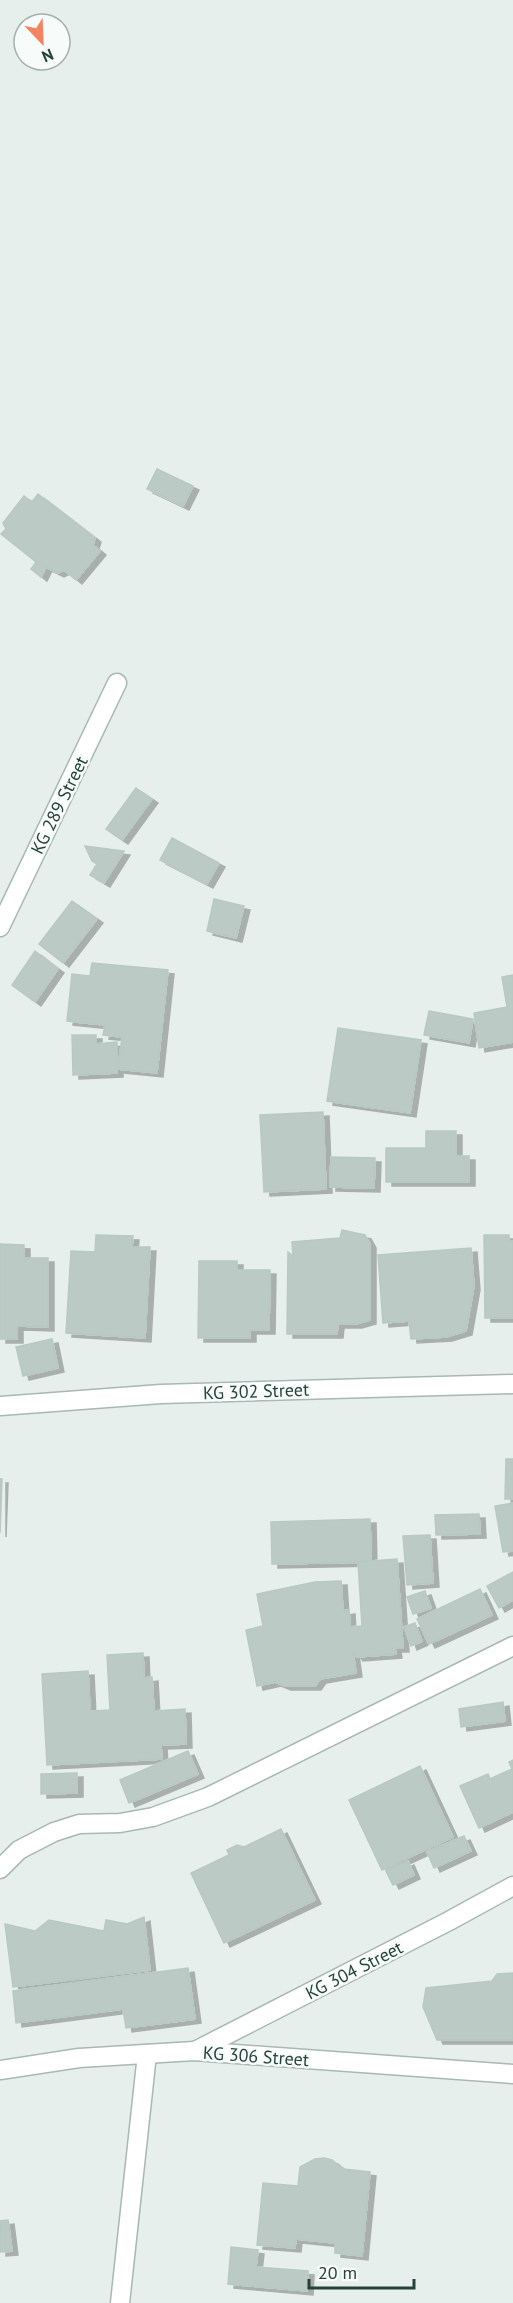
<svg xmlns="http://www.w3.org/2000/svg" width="513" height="2303" viewBox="0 0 513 2303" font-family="'PT Sans',sans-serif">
	<defs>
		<filter id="shadow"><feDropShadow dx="6" dy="4" stdDeviation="0" flood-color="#0004"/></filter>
	</defs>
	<rect width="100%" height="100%" fill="#e6efeb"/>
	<g fill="#bbcac4" stroke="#b8c9c2" stroke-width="1.5" filter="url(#shadow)">
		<path d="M157,469L193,486L183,506L147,489Z"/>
		<path d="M38,494L95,538L93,545L100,551L76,580L64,570L58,573L46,567L41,577L31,569L36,562L1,534L6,529L3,523L24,496L32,502Z"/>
		<path d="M136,788L152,799L122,840L106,829Z"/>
		<path d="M172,838L219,863L207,884L160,860Z"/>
		<path d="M85,846L124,851L104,883L90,875L97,864L92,861Z"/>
		<path d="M214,899L244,906L236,938L207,931Z"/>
		<path d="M72,901L97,919L63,963L39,944Z"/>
		<path d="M35,951L58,969L35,1002L12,985Z"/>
		<path d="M92,963L168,970L157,1073L118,1069L122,1037L103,1035L105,1025L67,1021L72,974L90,976Z"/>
		<path d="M513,975V1042L479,1048L474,1013L507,1007L502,977Z"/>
		<path d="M429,1011L473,1019L469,1043L424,1035Z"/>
		<path d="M338,1028L421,1040L410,1113L327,1101Z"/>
		<path d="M72,1035H96V1044L117,1042V1073L73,1075Z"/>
		<path d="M323,1112L326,1189L264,1192L260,1115Z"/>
		<path d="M426,1131H456V1156H469V1182H386V1148H426Z"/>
		<path d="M331,1157L375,1158L374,1188L330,1187Z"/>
		<path d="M342,1230L365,1235L370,1244V1320L356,1324H338L337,1334H287L288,1252L293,1256L292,1242L340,1238Z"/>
		<path d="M96,1235L133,1236L132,1247H150L145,1338L66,1333L71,1251L95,1252Z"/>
		<path d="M484,1235H509V1241H513V1318H485Z"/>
		<path d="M0,1244L24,1245V1258H48V1327L17,1326V1339H0Z"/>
		<path d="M471,1248L474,1286L466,1331L446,1337L411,1339L409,1321L383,1323L378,1255Z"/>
		<path d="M199,1261H237V1270H270L269,1330H250V1338H198Z"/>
		<path d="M52,1339L58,1368L23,1376L16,1347Z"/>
		<path d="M506,1459H513V1499H505Z"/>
		<path d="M0,1479H2L0,1533Z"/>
		<path d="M513,1503V1551L503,1552L495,1506Z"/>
		<path d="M479,1514L480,1534L436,1535L435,1515Z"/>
		<path d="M370,1519L371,1562L272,1564L271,1522Z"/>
		<path d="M430,1535L433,1583L407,1585L403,1536Z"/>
		<path d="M397,1559L403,1648H395L396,1654L357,1657L353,1651L356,1673L320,1679L315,1686H285L275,1682L257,1686L246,1630L263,1626L257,1594L315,1582L341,1581L343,1611L349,1610L350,1627L362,1626L358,1562Z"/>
		<path d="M513,1572V1600L499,1608L487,1586Z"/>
		<path d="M480,1589L492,1615L429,1644L417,1619Z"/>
		<path d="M425,1591L431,1608L413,1614L407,1597Z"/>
		<path d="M415,1623L422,1641L411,1646L404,1627Z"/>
		<path d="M143,1653L144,1678L152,1677L154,1711L185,1709L186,1744L161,1745L162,1759L47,1765L42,1674L88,1671L90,1711L110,1710L107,1655Z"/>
		<path d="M503,1702L505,1721L461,1727L459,1709Z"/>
		<path d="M188,1751L198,1774L129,1803L120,1780Z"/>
		<path d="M513,1760V1812L479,1828L460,1786L488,1774L490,1779L512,1769L509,1762Z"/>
		<path d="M420,1766L453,1837L382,1870L349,1800Z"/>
		<path d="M77,1773V1793L41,1794V1774Z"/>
		<path d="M281,1829L315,1900L224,1943L191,1873L229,1855L227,1850L237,1845L244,1847Z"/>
		<path d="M464,1836L471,1851L434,1868L427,1852Z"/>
		<path d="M408,1861L414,1875L393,1885L386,1871Z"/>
		<path d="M144,1917L150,1970L13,1987L5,1924L35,1931L49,1920L104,1931L106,1920L127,1924Z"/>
		<path d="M188,1968L195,2019L126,2028L123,2009L16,2023L13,1991Z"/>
		<path d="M513,1973V2040H437L423,2007L426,1988L492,1981L497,1974Z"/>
		<path d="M324,2158L332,2160L343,2169L370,2172L362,2256L335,2253V2243L296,2239L295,2248L257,2245L263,2183L298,2186L300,2167L315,2159Z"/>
		<path d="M8,2220L12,2251L0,2252V2221Z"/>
		<path d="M231,2247L258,2250L256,2267L308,2271L307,2291L228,2284Z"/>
	</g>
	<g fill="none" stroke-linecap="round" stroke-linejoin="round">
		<defs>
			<g id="street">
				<path d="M0,927L117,683"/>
				<path d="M0,1406L161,1394L513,1384"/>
				<path d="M0,1869L19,1850L54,1832L79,1824L120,1823L153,1817L208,1797L513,1646"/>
				<path d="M195,2051L449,1921L513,1886"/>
				<path d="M0,2070L79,2058L194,2051L513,2074"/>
				<path d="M120,2303L147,2054"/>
			</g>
		</defs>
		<use href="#street" stroke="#a8b8b2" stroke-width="21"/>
		<use href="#street" stroke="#fff" stroke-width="18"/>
	</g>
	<g text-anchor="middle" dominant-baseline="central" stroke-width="5" stroke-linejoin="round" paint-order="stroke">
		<g font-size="18" fill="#24423a" stroke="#f7fbf9">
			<text transform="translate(59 805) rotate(-64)">KG 289 Street</text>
			<text transform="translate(256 1391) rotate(-2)">KG 302 Street</text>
			<text transform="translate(354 1970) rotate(-27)">KG 304 Street</text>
			<text transform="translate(256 2056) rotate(4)">KG 306 Street</text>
		</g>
	</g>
	<g transform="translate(42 42) rotate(157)"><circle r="28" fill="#f7fbf9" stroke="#a3b1ad" stroke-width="1.5"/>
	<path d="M0-4.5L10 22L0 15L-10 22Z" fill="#f4845f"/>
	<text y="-9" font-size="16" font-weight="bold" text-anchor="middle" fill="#24423a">N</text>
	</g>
	<path d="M309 2279v9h105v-9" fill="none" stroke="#24423a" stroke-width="3"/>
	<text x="318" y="2279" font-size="18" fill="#24423a" stroke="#f7fbf9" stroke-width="4.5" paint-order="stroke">20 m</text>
</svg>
